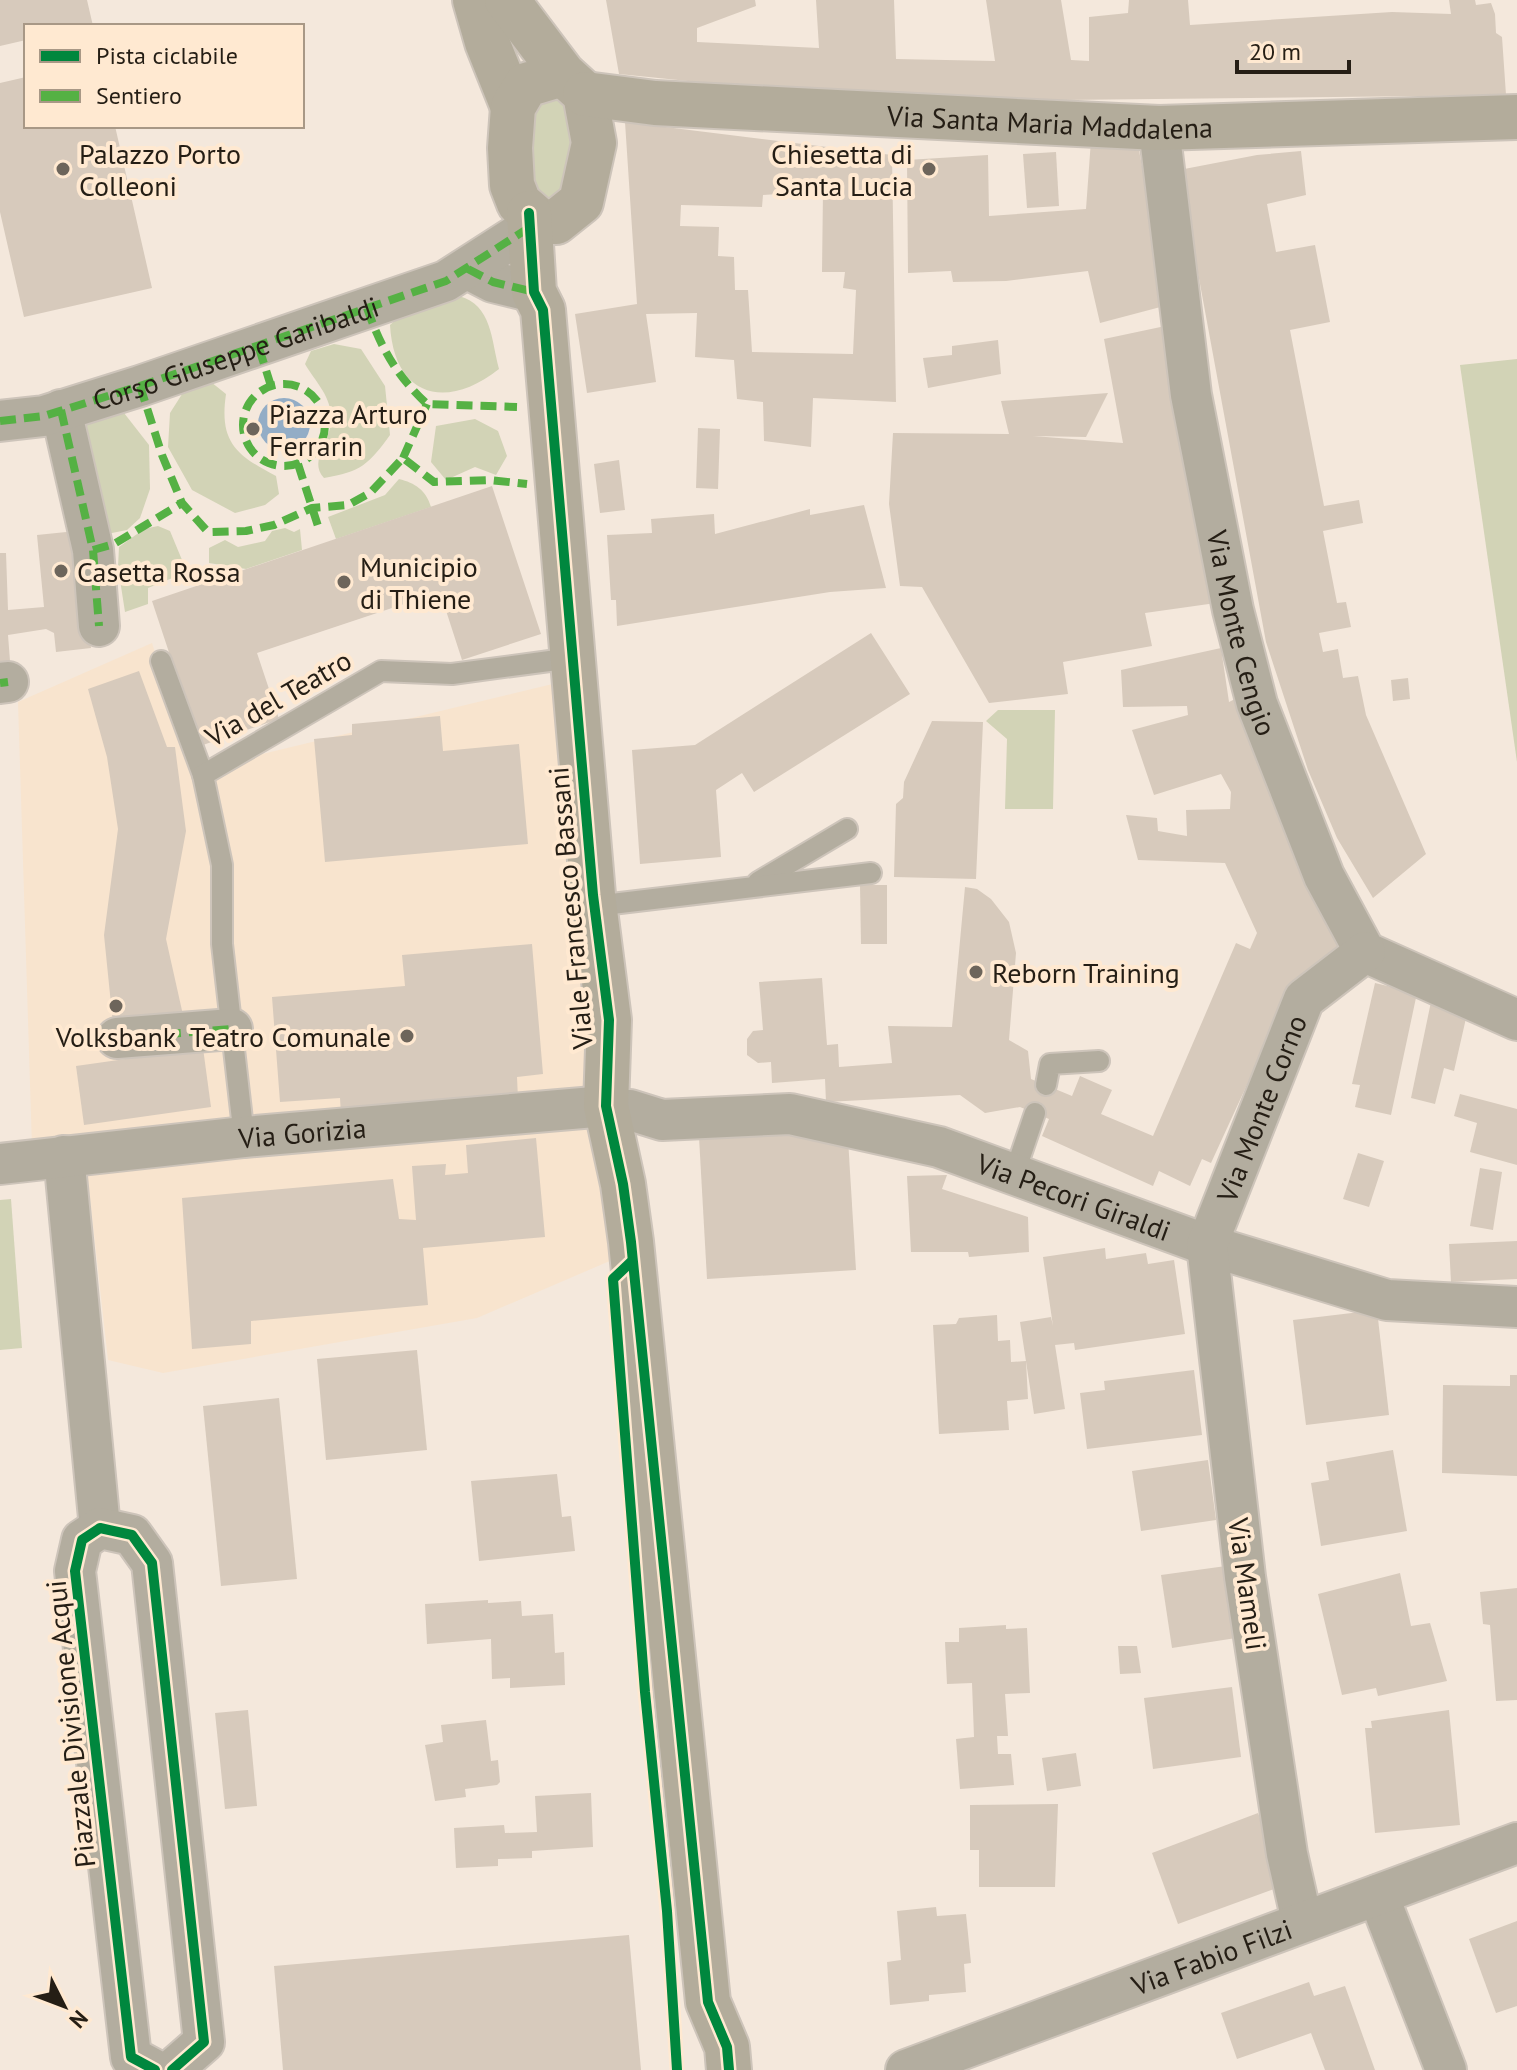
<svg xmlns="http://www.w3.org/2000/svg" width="1517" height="2070" viewBox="0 0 1517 2070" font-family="'PT Sans',sans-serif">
	<rect width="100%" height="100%" fill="#f4e8dc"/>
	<path fill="#f8e4ce" d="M152,643L192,771L565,681L647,1245L477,1318L163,1373L108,1360L87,1171L33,1179L18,702Z"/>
	<g fill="#d2d3b6">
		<path d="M554,93L569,103L575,174L553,200L540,199L530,194L527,109Z"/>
		<path d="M459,296C492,305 491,339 499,369C446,411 394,397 390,325L406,310Z"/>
		<path d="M334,344L361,349L385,386L390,435C369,464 361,472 324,478C307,459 334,441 331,414C329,394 315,381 305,364L311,351Z"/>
		<path d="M1517,359V762L1460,365Z"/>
		<path d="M211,382L226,394C219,442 236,455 276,476L279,494L265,505L235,513L192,490L168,447L170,413L184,391Z"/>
		<path d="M124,413L149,445L150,489L140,518L127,530L102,535L75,430L94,418Z"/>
		<path d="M475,419L498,431L507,456L496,475L475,467L446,480L431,462L436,426Z"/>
		<path d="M399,479C415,483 426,490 431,507L336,539L328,517L385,495Z"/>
		<path d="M158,526L170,531L187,572L148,588V604L125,612L118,567L119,547L144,529Z"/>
		<path d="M285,528L294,532L300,529L302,550L246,569L209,563V548L225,540L238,547L265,541L272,531Z"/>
		<path d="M998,710H1055L1053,809H1005L1007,739L986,721Z"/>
		<path d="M11,1199L22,1348L0,1350V1200Z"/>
	</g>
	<circle fill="#93adc6" cx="284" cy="424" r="26"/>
	<g fill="#d7cabc" fill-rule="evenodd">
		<path d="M0,0H87L93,26H26V40L0,46Z"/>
		<path d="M606,0H755L756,6L697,28V42L819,48L816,0H894L896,59L995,61L986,0H1061L1071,60L1089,61V17L1128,13L1129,0H1188L1190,25L1392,12L1451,14L1449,0H1475L1476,5L1491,3L1495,14L1496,33L1502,37L1506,95L895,102L619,74Z"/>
		<path d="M26,77V126H115L152,288L24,317L0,212V83Z"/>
		<path d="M625,122L892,155L896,402L813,398L811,447L764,441L763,402L737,399L734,360L695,357L697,313L646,314L656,382L587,393L575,314L637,304ZM823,191L822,272H845L843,288L856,290L853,354L752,352L748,290H735L734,257L718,256L719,227L680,226L681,205L762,207L763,195Z"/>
		<path d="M1091,140L1138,145L1168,305L1100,323L1088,271L1006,281L953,282L951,271L908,273L907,160L988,155L989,216L1086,209Z"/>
		<path d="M1301,151L1306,195L1267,204L1276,252L1315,245L1330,322L1290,330L1324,506L1359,500L1363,523L1323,531L1337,603L1346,602L1351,627L1319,633L1323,652L1338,649L1343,678L1358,676L1366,715L1426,854L1373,898L1337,838L1308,770L1266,642L1179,170L1257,155Z"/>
		<path d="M1056,152L1059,206L1027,208L1023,154Z"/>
		<path d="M1170,325L1223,602L1145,613L1152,646L1063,662L1068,694L989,703L922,587L900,586L889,504L893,433L1009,434L1001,401L1108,393L1086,437L1033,436L1123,443L1104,339Z"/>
		<path d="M998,340L1001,374L928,388L923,358L952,355V346Z"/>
		<path d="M698,428L720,429L718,489L696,488Z"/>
		<path d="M619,460L625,510L600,513L594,464Z"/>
		<path d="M492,486L541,634L462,660L440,592L257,653L279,719L200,746L152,601Z"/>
		<path d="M864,505L886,588L830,592L617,626L616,600H611L607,535L652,533L651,519L714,514L715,534L810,509V515Z"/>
		<path d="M76,531L91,648L56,652L54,633L46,629L8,635L10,661H0V553H6L8,610L44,607L37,535Z"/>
		<path d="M871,633L910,694L754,792L742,773L716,790L721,857L640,864L632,750L695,745Z"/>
		<path d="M1221,648L1229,702L1239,697L1344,951L1296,978L1211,1163L1202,1159L1190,1186L1159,1171L1153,1186L1042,1136L1049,1119L1020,1107L985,1113L960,1095L826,1102L825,1079L772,1083L771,1062L758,1063L747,1055V1039L753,1031L763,1030L759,982L822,978L827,1045L838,1044L839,1067L892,1063L888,1026L952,1027L965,887L977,889L991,899L1009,922L1016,953L1009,1040L1028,1051L1031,1079L1072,1096L1080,1076L1112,1090L1101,1114L1153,1136L1236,943L1250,949L1257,933L1225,863L1138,860L1126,815L1157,818L1158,831L1187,836L1186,810L1230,809L1231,792L1221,774L1154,795L1132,730L1188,715L1187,706L1123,707L1121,670Z"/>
		<path d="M139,671L167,747H175L186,831L166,939L183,1015L113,1024L104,935L118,829L107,757L88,689Z"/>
		<path d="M1408,678L1410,699L1393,701L1391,680Z"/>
		<path d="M440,716L443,751L519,744L528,844L325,862L314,739L352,735V724Z"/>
		<path d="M932,721L983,722L976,879L894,877L896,804L903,798L904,782Z"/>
		<path d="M860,885H887V944H861Z"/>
		<path d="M532,944L543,1074L517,1077L518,1099L341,1114L340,1098L280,1102L272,997L405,986L402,955Z"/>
		<path d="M1375,983L1417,993L1391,1115L1355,1107L1360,1085L1352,1084Z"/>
		<path d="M1432,997L1469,1005L1454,1071L1444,1068L1435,1104L1411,1098Z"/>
		<path d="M203,1048L211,1107L84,1125L76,1066Z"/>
		<path d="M1460,1094L1517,1109V1165L1470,1152L1477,1123L1454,1116Z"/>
		<path d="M791,1131L848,1139L856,1270L707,1279L699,1137Z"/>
		<path d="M536,1138L545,1237L423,1248L428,1305L251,1321V1344L192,1349L182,1198L393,1179L399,1219L416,1220L412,1166L446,1164L445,1175L468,1173L466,1145Z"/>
		<path d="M1358,1153L1384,1161L1369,1207L1343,1199Z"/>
		<path d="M1480,1168L1502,1172L1493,1230L1470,1226Z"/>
		<path d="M947,1175L942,1189L1028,1217L1029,1252L969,1257L968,1252H911L907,1176Z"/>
		<path d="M1517,1241V1279L1451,1282L1449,1244Z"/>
		<path d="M1105,1248L1106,1259L1146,1253L1148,1264L1174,1260L1185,1334L1075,1350L1074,1343L1055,1345L1065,1409L1034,1414L1020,1322L1051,1317L1053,1326L1043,1257Z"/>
		<path d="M1377,1310L1389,1415L1306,1425L1293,1320Z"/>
		<path d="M997,1315L998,1341L1010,1340L1011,1362L1026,1361L1028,1399L1007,1401L1009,1430L939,1434L933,1325L956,1324L959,1318Z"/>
		<path d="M417,1350L427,1450L326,1460L317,1359Z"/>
		<path d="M1194,1370L1202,1435L1087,1449L1080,1393L1105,1390L1104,1381Z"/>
		<path d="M1510,1375H1517V1476L1442,1473L1443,1385L1510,1386Z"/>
		<path d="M279,1398L297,1579L221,1586L203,1406Z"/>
		<path d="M1393,1450L1407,1531L1321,1546L1311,1483L1329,1480L1326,1462Z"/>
		<path d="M1208,1460L1216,1520L1141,1531L1132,1471Z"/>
		<path d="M557,1474L562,1517L571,1516L575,1551L479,1561L471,1481Z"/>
		<path d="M1226,1566L1236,1638L1172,1648L1161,1575Z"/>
		<path d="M1400,1573L1411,1626L1430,1623L1447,1681L1378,1696L1376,1688L1342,1695L1318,1594Z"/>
		<path d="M1517,1588V1700L1496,1701L1490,1625L1483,1624L1480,1592Z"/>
		<path d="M488,1600V1603L521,1601L522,1616L553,1614L555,1653L564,1652L565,1685L510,1688V1678L492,1679L491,1639L427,1644L425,1604Z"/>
		<path d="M1006,1625V1629L1027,1628L1030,1693L1005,1694L1008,1736H997L998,1754H1011L1014,1785L960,1789L956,1739L974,1737L972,1683L947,1684L945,1642H959V1628Z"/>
		<path d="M1118,1646H1137L1141,1673L1120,1674Z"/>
		<path d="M1232,1687L1241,1757L1153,1769L1144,1698Z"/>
		<path d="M248,1710L257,1806L225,1809L215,1713Z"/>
		<path d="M1449,1710L1460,1825L1375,1833L1365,1728H1372L1371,1721Z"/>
		<path d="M486,1720L491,1761L498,1760L500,1782L497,1785L465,1789L466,1797L435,1801L425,1745L443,1742L441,1725Z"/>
		<path d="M1076,1753L1081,1786L1047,1791L1042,1758Z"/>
		<path d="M591,1793L593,1847L532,1851V1858L498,1859V1866L456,1868L454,1828L504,1825L505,1833L537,1832L535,1796Z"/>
		<path d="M1058,1804L1055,1887H979V1850H970V1805Z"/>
		<path d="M1258,1813L1285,1885L1178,1924L1152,1853Z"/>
		<path d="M936,1907L937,1916L966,1914L971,1963L964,1964L966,1992L929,1995V2001L890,2005L887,1962L901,1960L897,1911Z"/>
		<path d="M1517,1921V2006L1496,2013L1469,1939Z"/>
		<path d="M629,1935L641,2070H283L274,1966Z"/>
		<path d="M1309,1982L1314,1996L1345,1986L1375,2070H1325L1311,2033L1237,2059L1221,2013Z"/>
	</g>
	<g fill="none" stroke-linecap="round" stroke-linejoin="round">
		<defs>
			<g id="lane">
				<path d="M161,661L203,775"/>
				<path d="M758,882L847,829"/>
				<path d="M595,906L871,873"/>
				<path d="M1046,1085L1050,1064L1099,1061"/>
				<path d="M244,1137L222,944V865L203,775L381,671L452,674L572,658"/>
				<path d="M1015,1172L1035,1113"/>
			</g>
			<g id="street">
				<path id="s1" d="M1159,128L1191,395L1233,610L1257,704L1324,876L1365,952L1517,1020"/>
				<path d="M468,269L493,282L534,292"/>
				<path d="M61,410L93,550L99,626"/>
				<path id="s2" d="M0,421L44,416L140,386L446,281L530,227"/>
				<path d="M0,683L8,682"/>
				<path d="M117,1038L232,1029"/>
				<path id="s3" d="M630,1110L662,1120L790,1114L939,1147L1207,1245L1387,1300L1517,1307"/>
				<path d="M64,1156L100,1528"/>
				<path id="s4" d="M0,1164L244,1137L606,1106"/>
				<path d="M1378,1895L1446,2070"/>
				<path id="s5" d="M1302,1921L1287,1854L1245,1577L1207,1245L1304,999L1365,952"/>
				<path d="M155,2070L131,2057L75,1571L82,1540L100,1528L132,1535L152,1563L204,2042L172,2070"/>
				<path id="s6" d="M906,2070L1517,1843"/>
			</g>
			<g id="secondary">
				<path d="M475,0L487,42L513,107"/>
				<path d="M507,0L563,74L585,94L594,143L581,202L556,222H541L519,203L512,185L510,148L513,107L526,85L563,74"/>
				<path id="s7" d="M585,94L655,103L1159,128L1517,117"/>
				<path d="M529,213L534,292L543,310L593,895L609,1020L606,1106L623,1184L631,1242L708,2002L727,2047L729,2070"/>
			</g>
		</defs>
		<use href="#lane" stroke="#cdc4ba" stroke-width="24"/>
		<use href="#street" stroke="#cdc4ba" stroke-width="44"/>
		<use href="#secondary" stroke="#cdc4ba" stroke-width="48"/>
		<use href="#lane" stroke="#b3ad9f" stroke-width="20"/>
		<use href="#street" stroke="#b3ad9f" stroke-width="40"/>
		<use href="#secondary" stroke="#b3ac9b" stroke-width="44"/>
		<g stroke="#55b144" stroke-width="8" stroke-dasharray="16 8" stroke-linecap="butt">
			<path d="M468,269L493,282L534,292"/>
			<path d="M367,308C381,348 396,375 427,404L517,407"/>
			<path d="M259,348L271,386"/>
			<circle cx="284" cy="425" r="41"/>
			<path d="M140,386L162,455L182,503L208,532L246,531L274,525L312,508L348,505L370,493L403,458L434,482L490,480L527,484"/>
			<path d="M61,410L93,550L99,626"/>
			<path d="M0,421L44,416L140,386L446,281L530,227"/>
			<path d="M403,458L427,404"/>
			<path d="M298,464L319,529"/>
			<path d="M93,550L114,544L182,503"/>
			<path d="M0,683L8,682"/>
			<path d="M117,1038L232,1029"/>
		</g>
		<defs>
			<g id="cycleway">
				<path d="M529,213L534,292L543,310L593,895L609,1020L606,1106L623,1184L631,1242L708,2002L727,2047L729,2070"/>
				<path d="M631,1262L613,1279L645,1692L667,1911L677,2070"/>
				<path d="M155,2070L131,2057L75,1571L82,1540L100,1528L132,1535L152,1563L204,2042L172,2070"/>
			</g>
		</defs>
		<use href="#cycleway" stroke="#ffe9d1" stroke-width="15"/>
		<use href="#cycleway" stroke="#00873e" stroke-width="10"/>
	</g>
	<g fill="#6d655b" stroke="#ffe9d1" stroke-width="3">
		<circle cx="63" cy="169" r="8"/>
		<circle cx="929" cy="169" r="8"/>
		<circle cx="253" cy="429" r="8"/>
		<circle cx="61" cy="571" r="8"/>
		<circle cx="344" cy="582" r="8"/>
		<circle cx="976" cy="972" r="8"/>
		<circle cx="116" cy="1006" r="8"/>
		<circle cx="407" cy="1036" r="8"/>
	</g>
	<g text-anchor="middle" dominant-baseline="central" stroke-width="8" stroke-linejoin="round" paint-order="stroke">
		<g font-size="28" fill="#251e15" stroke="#ffe9d1">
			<text stroke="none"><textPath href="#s7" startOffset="466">Via Santa Maria Maddalena</textPath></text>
			<text stroke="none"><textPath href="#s2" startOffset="246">Corso Giuseppe Garibaldi</textPath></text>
			<text stroke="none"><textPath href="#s1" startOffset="512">Via Monte Cengio</textPath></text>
			<text transform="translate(278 698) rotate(-30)">Via del Teatro</text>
			<text transform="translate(570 908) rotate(-95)">Viale Francesco Bassani</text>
			<text stroke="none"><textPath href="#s5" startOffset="830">Via Monte Corno</textPath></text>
			<text stroke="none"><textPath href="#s4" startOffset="304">Via Gorizia</textPath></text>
			<text stroke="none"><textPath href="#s3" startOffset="458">Via Pecori Giraldi</textPath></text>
			<text transform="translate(1248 1584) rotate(82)">Via Mameli</text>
			<text transform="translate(70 1724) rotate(-96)">Piazzale Divisione Acqui</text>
			<text stroke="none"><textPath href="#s6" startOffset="326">Via Fabio Filzi</textPath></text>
		</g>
		<g font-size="28" fill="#251e15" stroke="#ffe9d1" text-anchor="start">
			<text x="79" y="153">Palazzo Porto<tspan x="79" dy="32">Colleoni</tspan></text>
			<text x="913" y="153" text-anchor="end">Chiesetta di<tspan x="913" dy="32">Santa Lucia</tspan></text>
			<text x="269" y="413">Piazza Arturo<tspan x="269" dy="32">Ferrarin</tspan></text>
			<text x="360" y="566">Municipio<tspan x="360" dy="32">di Thiene</tspan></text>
			<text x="77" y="571">Casetta Rossa</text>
			<text x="992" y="972">Reborn Training</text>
			<text x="116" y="1036" text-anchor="middle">Volksbank</text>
			<text x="391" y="1036" text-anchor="end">Teatro Comunale</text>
		</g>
	</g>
	<rect x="24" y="24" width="280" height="104" fill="#ffe9d1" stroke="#a89886" stroke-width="2"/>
	<rect x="40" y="50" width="40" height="12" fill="#00873e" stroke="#a89886" stroke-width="2"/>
	<text x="96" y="64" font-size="24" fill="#251e15">Pista ciclabile</text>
	<rect x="40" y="90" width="40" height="12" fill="#55b144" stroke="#a89886" stroke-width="2"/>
	<text x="96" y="104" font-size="24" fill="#251e15">Sentiero</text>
	<g transform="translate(64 2006) rotate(132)" stroke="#ffe9d1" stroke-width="6" paint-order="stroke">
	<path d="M0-6L14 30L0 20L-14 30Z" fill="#251e15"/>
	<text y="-12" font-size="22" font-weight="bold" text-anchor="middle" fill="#251e15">N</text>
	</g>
	<path d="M1237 60v12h112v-12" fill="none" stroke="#251e15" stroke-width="4"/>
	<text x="1249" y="60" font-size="24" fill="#251e15" stroke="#ffe9d1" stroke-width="6" paint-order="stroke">20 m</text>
</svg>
